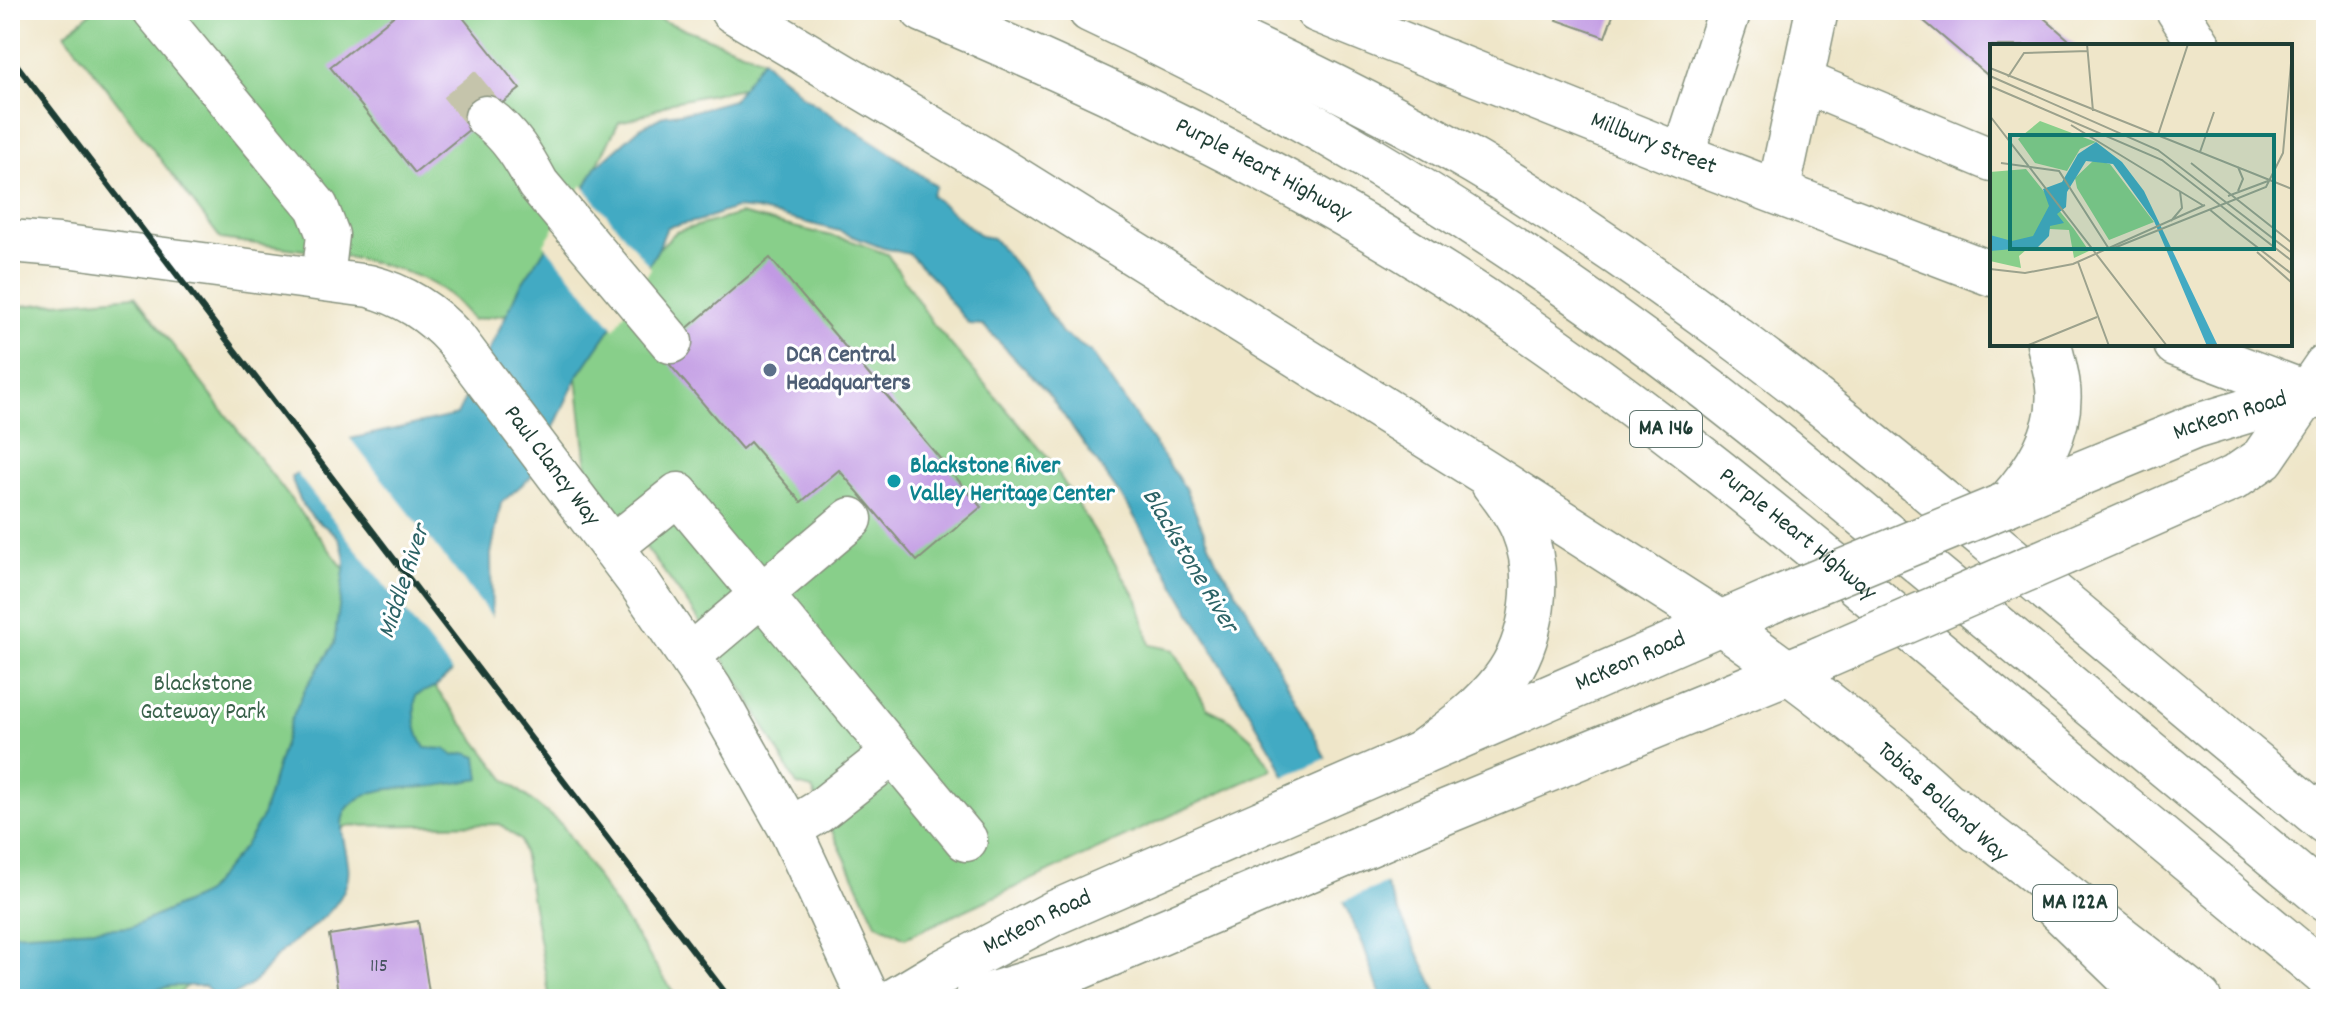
<svg xmlns="http://www.w3.org/2000/svg" width="2336" height="1009" viewBox="0 0 2336 1009" font-family="Dekko,sans-serif">
	<rect width="100%" height="100%" fill="#fff"/>
	<filter id="ink" filterUnits="userSpaceOnUse"><feTurbulence type="fractalNoise" baseFrequency=".0125" numOctaves="2"/><feDisplacementMap in="SourceGraphic" scale="16" xChannelSelector="R" yChannelSelector="G"/><feConvolveMatrix kernelMatrix="1 2 1 2 8 2 1 2 1" color-interpolation-filters="sRGB"/></filter>
	<filter id="wash" filterUnits="userSpaceOnUse"><feTurbulence type="fractalNoise" baseFrequency=".006" numOctaves="4" result="noise"/><feDisplacementMap in="SourceGraphic" scale="32" xChannelSelector="R" yChannelSelector="G"/><feGaussianBlur stdDeviation="1.8" result="paint"/><feColorMatrix in="noise" values="0 0 0 0 0 0 0 0 0 0 0 0 0 0 0 0 0 1.4 0 .05"/><feComposite in="paint" operator="in"/></filter>
	<g filter="url(#wash)">
		<rect width="100%" height="100%" fill="#efe6c9"/>
		<g fill="#88cf8a" stroke="#54865f" stroke-width="2">
			<path d="M94,10H635L763,59L742,88L672,102L639,117L619,122L582,194L521,285L507,314L473,320C465,311 457,301 448,294C399,255 283,249 221,239L65,34Z"/>
			<path d="M740,214L852,241L887,254L934,325L1049,459L1138,600L1150,645L1174,650L1207,708L1231,720L1252,739L1272,769L905,938L876,923L812,789L797,785L750,701L693,611L587,468L577,377L621,313L658,249L676,232Z"/>
			<path d="M135,296L506,780L562,825L678,999H550L521,841L500,824L346,826L174,999H10V307Z"/>
		</g>
		<path fill="#43aac3" stroke="#31747c" stroke-width="2" d="M763,59C774,74 790,80 801,95L895,156L936,186L931,195L981,236L993,238L1027,279L1062,333L1091,352L1185,488L1216,560L1246,607L1310,726L1440,999H1382L1363,944L1274,754L1128,506L1047,392L983,325L969,324L947,298L940,285L909,254L883,248L839,231L757,210L735,208L698,221L667,227L658,249L621,313L577,377L531,477L501,503L491,554L492,637L435,687L416,695C413,714 415,732 425,748L445,749L454,756L466,753L477,757L480,779C462,782 443,786 425,787C401,789 375,786 354,802C327,822 355,855 347,882C337,917 299,933 276,957C266,968 259,980 246,988C236,995 224,999 212,999L210,991L205,986H171L114,999H10V934L132,927L204,894L244,847L261,819L291,720L305,689L334,644L345,562C341,524 326,534 308,512C299,502 296,489 291,477L350,439L457,415L521,285L582,194L596,167L640,128L665,115L694,111L733,100Z"/>
		<g fill="#efe6c9">
			<path d="M582,185L651,268L615,329L544,244Z"/>
			<path d="M348,436L496,622L495,639L455,675L294,470Z"/>
			<path d="M1330,757L1389,882L1339,903L1281,778Z"/>
		</g>
		<g id="blocks">
			<g fill="#c19ae3">
				<path d="M401,10H457L520,89L415,173L330,67Z"/>
				<path d="M1561,10H1615L1605,37L1557,20Z"/>
				<path d="M1911,10H2035L2076,46H1992V79Z"/>
				<path d="M770,258L981,507L917,561L839,470L801,502L750,442L742,449L659,352Z"/>
				<path d="M418,921L430,999H339L329,935Z"/>
			</g>
		</g>
	</g>
	<g filter="url(#ink)">
		<use href="#blocks" fill-opacity="0" stroke="#87927e" stroke-width="2"/>
		<g fill="none" stroke-linecap="round" stroke-linejoin="round">
			<path stroke="#c5c4ab" stroke-width="42" stroke-dasharray="42 21" stroke-linecap="butt" d="M459,84L486,117"/>
			<defs>
				<g id="minor">
					<path d="M154,10L317,207L328,235L323,279"/>
					<path d="M2177,10L2200,46"/>
					<path d="M1802,81L1992,160"/>
					<path d="M486,117C510,134 524,158 538,184L671,342"/>
					<path d="M1682,156L1730,10"/>
					<path d="M1778,193L1817,10"/>
					<path id="s1" d="M10,241L58,245L369,286C404,295 431,312 455,339L640,584L711,689L790,829L869,999"/>
					<path d="M612,547L678,494L966,840"/>
					<path d="M1720,623C1810,686 1898,755 1977,831"/>
					<path d="M690,655L851,519"/>
					<path d="M790,829L818,812L893,753"/>
					<path d="M2056,908L2150,999"/>
				</g>
				<g id="major">
					<path id="s2" d="M1317,10L1682,156L1992,274"/>
					<path d="M2176,344L2316,397"/>
					<path id="s3" d="M2007,504L2194,427L2306,393"/>
					<path d="M2007,504C2035,473 2063,431 2058,387C2057,373 2052,358 2049,344"/>
					<path d="M2066,552L2234,478L2263,458L2326,366"/>
					<path id="s4" d="M897,999L942,972L1054,913L1769,602"/>
					<path d="M977,999L1080,967L1445,812L1822,658"/>
				</g>
				<g id="highway">
					<path d="M732,10L996,167L1484,472L1720,623"/>
					<path id="s5" d="M923,10C1103,86 1279,169 1444,274C1633,394 1804,539 1975,683C2092,781 2209,877 2326,975"/>
					<path d="M1090,10C1339,126 1570,276 1783,449L2326,899"/>
					<path d="M1170,10C1274,56 1377,105 1476,163C1667,276 1839,415 2009,557C2114,645 2220,734 2326,822"/>
					<path d="M1420,754C1449,732 1481,710 1503,681C1534,641 1542,575 1523,529C1516,512 1504,497 1493,483"/>
					<path d="M1952,807L2199,999"/>
				</g>
			</defs>
			<use href="#minor" stroke="#87927e" stroke-width="45"/>
			<use href="#major" stroke="#87927e" stroke-width="47"/>
			<use href="#highway" stroke="#87927e" stroke-width="47"/>
			<use href="#minor" stroke="#fff" stroke-width="42"/>
			<use href="#major" stroke="#fff" stroke-width="44"/>
			<use href="#highway" stroke="#fff" stroke-width="44"/>
			<path stroke="#1f3d34" stroke-width="6" d="M10,56L730,999"/>
			<defs>
				<g id="major-bridge">
					<path d="M1769,602L2007,504"/>
					<path d="M1822,658L2066,552"/>
				</g>
			</defs>
			<use href="#major-bridge" stroke="#87927e" stroke-width="47" stroke-linecap="butt"/>
			<use href="#major-bridge" stroke="#fff" stroke-width="44"/>
		</g>
	</g>
	<circle fill="#5c6f8a" stroke="#fff" stroke-width="3" cx="770" cy="370" r="8"/>
	<circle fill="#0f9aa8" stroke="#fff" stroke-width="3" cx="894" cy="481" r="8"/>
	<g text-anchor="middle" dominant-baseline="central" stroke-width="6" stroke-linejoin="round" paint-order="stroke">
		<g font-size="20" fill="#485460">
			<text x="379" y="967">115</text>
		</g>
		<g fill="#fff" stroke="#627771" stroke-width="2">
			<rect x="1630" y="411" width="72" height="36" rx="6"/>
			<rect x="2033" y="885" width="84" height="36" rx="6"/>
		</g>
		<g font-size="22" font-weight="bold" fill="#1f3d34">
			<text x="1666" y="429">MA 146</text>
			<text x="2075" y="903">MA 122A</text>
		</g>
		<g font-size="24" fill="#1f3d34" stroke="#fff">
			<text stroke="none"><textPath href="#s2" startOffset="362">Millbury Street</textPath></text>
			<text stroke="none"><textPath href="#s5" startOffset="376">Purple Heart Highway</textPath></text>
			<text stroke="none"><textPath href="#s3" startOffset="240">McKeon Road</textPath></text>
			<text stroke="none"><textPath href="#s1" startOffset="624">Paul Clancy Way</textPath></text>
			<text stroke="none"><textPath href="#s5" startOffset="1024">Purple Heart Highway</textPath></text>
			<text stroke="none"><textPath href="#s4" startOffset="808">McKeon Road</textPath></text>
			<text transform="translate(1942 803) rotate(42)">Tobias Bolland Way</text>
			<text stroke="none"><textPath href="#s4" startOffset="160">McKeon Road</textPath></text>
		</g>
		<g font-size="24" font-weight="bold" fill="#4e5e75" stroke="#fff" text-anchor="start">
			<text x="786" y="356">DCR Central<tspan x="786" dy="28">Headquarters</tspan></text>
		</g>
		<g font-size="24" font-weight="bold" fill="#0d838f" stroke="#fff" text-anchor="start">
			<text x="910" y="467">Blackstone River<tspan x="910" dy="28">Valley Heritage Center</tspan></text>
		</g>
		<g font-size="24" fill="#39624a" stroke="#fff">
			<text x="203" y="685">Blackstone<tspan x="203" dy="28">Gateway Park</tspan></text>
		</g>
		<g font-size="26" font-style="italic" fill="#2c6366" stroke="#fff">
			<text transform="translate(1189 561) rotate(59)">Blackstone River</text>
			<text transform="translate(405 582) rotate(-72)">Middle River</text>
		</g>
	</g>
	<g transform="translate(1990 44)">
		<rect width="302" height="302" fill="#efe6c9"/>
		<path d="M50,77L106,98L90,105L77,127L45,119L28,95ZM104,116L120,120L164,178L119,196L87,144L85,134ZM36,125L84,185L99,207L84,214L79,186L60,185L29,212L31,224L0,217V128Z" fill="#88cf8a"/>
		<path d="M106,98L132,118L154,147L228,302H217L164,177L123,120L96,117L77,148L76,163L67,170L74,179L60,182L59,192L48,203L0,207V191L22,197L43,192L59,162L53,145L72,138L88,110Z" fill="#43aac3"/>
		<path fill="none" stroke="#9ca28d" stroke-width="2" d="M97,0L103,67M0,24L302,145M0,32L168,106L302,209M18,33L34,9L98,7M0,42L172,116L302,217M0,72L177,302M81,81L214,162M168,91L198,0M210,108L224,68M11,119L69,127L119,205M201,119L302,199M248,123L253,135L248,147M238,152L278,137M219,165L242,184M181,177L192,164L190,147M241,183L302,230M119,206L276,143L293,109L302,8M267,208L302,239M88,218L119,302M0,225L35,229L83,220L215,161M36,302L107,273"/>
		<path fill="#0f766e" fill-opacity="0.15" stroke="#0f766e" stroke-width="4" d="M20,91H284V205H20Z"/>
		<rect width="302" height="302" fill="none" stroke="#1f3d34" stroke-width="4"/>
	</g>
	<rect width="2336" height="1009" fill="none" stroke="#fff" stroke-width="40"/>
</svg>
